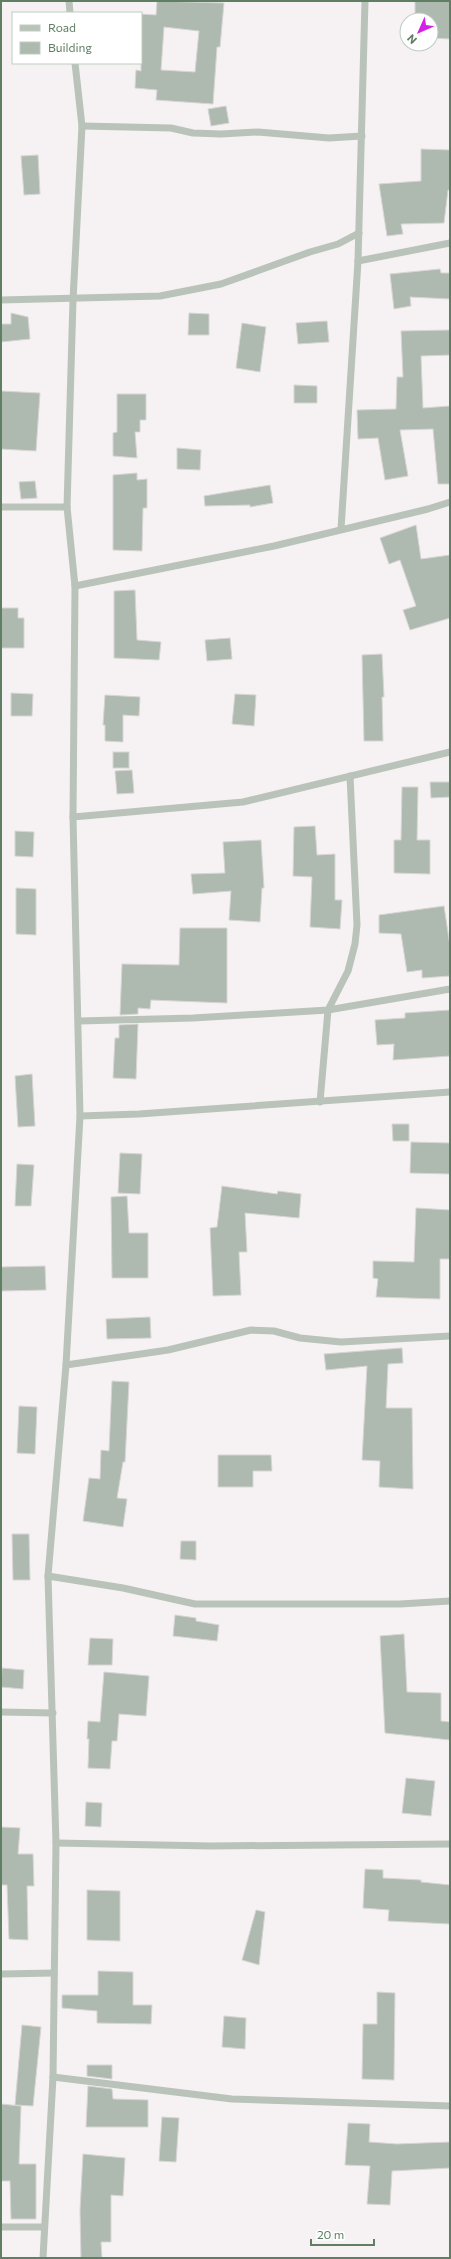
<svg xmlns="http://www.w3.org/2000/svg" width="451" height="2259" viewBox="0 0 451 2259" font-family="Commissioner,sans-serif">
	<rect width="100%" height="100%" fill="#f6f2f3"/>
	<g fill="#aebaaf" stroke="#d7d5d5" fill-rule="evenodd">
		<path d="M157,1L224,3L220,47H217L213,104L156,100L157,90L135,88L136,70L141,71V14L156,15ZM164,27L199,31L195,72L161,70Z"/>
		<path d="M415,1H450V39L431,38V20H415Z"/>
		<path d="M226,106L229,123L211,126L208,109Z"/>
		<path d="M421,149L450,150V190H448L444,223L401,224L403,234L387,236L379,184L421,181Z"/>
		<path d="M38,155L40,194L24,195L21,156Z"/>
		<path d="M440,269L441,273H450V299L410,297L411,306L394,309L390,274Z"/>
		<path d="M11,313L28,317L30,339L1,342V324H11Z"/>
		<path d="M189,313L209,314V335H188Z"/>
		<path d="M327,321L329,342L298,344L296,323Z"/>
		<path d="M242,323L266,327L260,372L236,368Z"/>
		<path d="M450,330V355L421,356L423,408L450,406V484H438L433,429L400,430L408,476L385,480L378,438L358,439L357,410L396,409L397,377H403L401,331Z"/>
		<path d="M294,385L317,386V403H294Z"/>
		<path d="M1,391L40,393L36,451L1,449Z"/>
		<path d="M117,394H146V420H140V432H135L137,458L113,456V433L117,432Z"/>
		<path d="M177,448L201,450L200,470L177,469Z"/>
		<path d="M137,473V480L147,479V508H143L142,551L113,550V475Z"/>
		<path d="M35,481L37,498L21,499L19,482Z"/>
		<path d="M270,485L273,503L250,507V505L205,506L204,496Z"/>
		<path d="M416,525L421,559L450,555V618L410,630L403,610L416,606L400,560L389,564L380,538Z"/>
		<path d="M135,590L137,640L161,642L159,660L114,658V591Z"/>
		<path d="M1,608H18V618H24V648H1Z"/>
		<path d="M230,638L232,659L207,661L205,640Z"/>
		<path d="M382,654L384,697H382L383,741H364L362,655Z"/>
		<path d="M11,693L33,694L32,716H11Z"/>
		<path d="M235,694L256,695L254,726L232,724Z"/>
		<path d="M105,695L140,697L139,716L123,715V742L105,741V725H103Z"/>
		<rect x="113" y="752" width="16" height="16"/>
		<path d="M132,770L134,793L117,794L115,771Z"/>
		<path d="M430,782H450V797L431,798Z"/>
		<path d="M402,787H418L417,840H430V874L394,873V840H401Z"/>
		<path d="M315,826L317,855L335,854V900H342L340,929L310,927L312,877L293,876L294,827Z"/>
		<path d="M15,831L34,832L33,857L15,856Z"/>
		<path d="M261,840L264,888H262L260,922L229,920L231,891L193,894L191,874L225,873L223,842Z"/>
		<path d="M16,888L36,889V935L16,934Z"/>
		<path d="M444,906L450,946V976L422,978V970L407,972L401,934L379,933V915Z"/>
		<path d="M180,928H227V1003L151,1000L150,1009L138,1008V1014L120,1015L122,964L179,965Z"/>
		<path d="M450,1010V1056L393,1060L394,1044L377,1045L375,1020L405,1018V1013Z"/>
		<path d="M138,1024L136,1079L113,1078L115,1038H119V1025Z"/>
		<path d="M32,1074L35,1126L18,1127L15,1076Z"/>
		<path d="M392,1124H409V1141H393Z"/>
		<path d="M411,1142L450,1143V1174L410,1173Z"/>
		<path d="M120,1153L142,1154L140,1194L118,1193Z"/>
		<path d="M17,1164L34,1165L31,1206H15Z"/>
		<path d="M222,1186L277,1194L278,1191L301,1194L299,1218L245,1213L247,1252H239L241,1295L213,1296L210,1228L217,1227Z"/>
		<path d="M127,1196L129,1233H148V1278H112L111,1197Z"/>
		<path d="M416,1208L450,1210V1259H440V1299L376,1297L378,1279L373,1278V1261L414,1262Z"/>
		<path d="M45,1266L46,1290L1,1291V1267Z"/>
		<path d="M150,1317L151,1338L107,1339L106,1319Z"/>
		<path d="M402,1348L403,1363L388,1364L386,1408H412L413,1489L379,1487L380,1461L362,1460L367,1366L326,1370L324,1354Z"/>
		<path d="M112,1381L129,1382L125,1462H123L117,1498L127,1499L123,1527L83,1521L89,1478L100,1479L101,1450L109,1451Z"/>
		<path d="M19,1406L37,1407L35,1454L17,1453Z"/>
		<path d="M218,1455H271L272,1471H253V1487H218Z"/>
		<path d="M12,1534H29L30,1580H13Z"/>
		<path d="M181,1541H196V1560L180,1559Z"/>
		<path d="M175,1615L196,1618V1621L219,1625L217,1641L173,1636Z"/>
		<path d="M404,1634L407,1692L441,1693V1721L450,1722V1740L385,1733L380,1636Z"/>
		<path d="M90,1638L113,1639L112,1665H88Z"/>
		<path d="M2,1668L24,1670L23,1689L1,1687Z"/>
		<path d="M104,1672L149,1676L146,1716L119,1714L117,1741H112L110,1769L88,1768L89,1739H87L88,1721L100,1722Z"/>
		<path d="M406,1778L435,1781L431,1816L402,1813Z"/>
		<path d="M86,1802L102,1803L101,1827L85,1826Z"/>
		<path d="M1,1827L20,1828L18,1854H33L34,1886H27L28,1940L9,1939L7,1885H1Z"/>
		<path d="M365,1869L383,1870V1878L421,1880V1882L450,1885V1924L388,1921L389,1910L363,1908Z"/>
		<path d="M87,1890L120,1891V1941L87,1940Z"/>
		<path d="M256,1910L265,1912L259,1965L242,1960Z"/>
		<path d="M98,1971L133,1972V2005H152L151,2024L97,2023V2011L62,2008V1995H98Z"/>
		<path d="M377,1992L395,1993L394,2080L362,2079L363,2024H377Z"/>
		<path d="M224,2016L246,2018L245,2049L222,2047Z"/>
		<path d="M22,2025L41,2027L33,2106L15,2105Z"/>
		<path d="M87,2065H112V2079L87,2076Z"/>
		<path d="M88,2086L112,2089L113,2099L148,2100V2127H86Z"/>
		<path d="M1,2104L21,2106L19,2164H36V2219H11L10,2181H1Z"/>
		<path d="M162,2117L179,2118L176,2162L159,2161Z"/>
		<path d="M348,2123L370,2124L369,2142L397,2144L450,2142V2168L392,2171L390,2205L367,2204L370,2166L345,2165Z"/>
		<path d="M83,2154L125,2158L123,2196L111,2195V2242H101L102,2258H81L80,2210Z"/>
	</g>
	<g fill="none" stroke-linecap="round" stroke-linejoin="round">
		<g stroke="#b9c3ba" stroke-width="7">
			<path d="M69,1L70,13"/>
			<path d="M82,126L171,128L193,133L221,134L258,132L329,138L362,136"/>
			<path d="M358,261L450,243"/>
			<path d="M1,300L160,296L221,284L310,252L338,244L359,233"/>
			<path d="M1,507H67"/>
			<path d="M341,529L358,261L365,1"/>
			<path d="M75,586L274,546L428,509L450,502"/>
			<path d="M73,817L243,802L450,752"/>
			<path d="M79,1021L193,1018L328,1010L450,989"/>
			<path d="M320,1102L328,1010L348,971L355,944L357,925L350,776"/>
			<path d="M80,1116L139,1114L450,1092"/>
			<path d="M66,1365L168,1350L251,1330L274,1331L300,1338L341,1342L450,1336"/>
			<path d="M48,1576L123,1588L195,1604H400L450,1601"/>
			<path d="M1,1712L53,1713"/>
			<path d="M56,1843L211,1846L450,1844"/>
			<path d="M1,1974L54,1973"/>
			<path d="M53,2077L232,2099L450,2106"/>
			<path d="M1,2227H43"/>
			<path d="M43,2258L53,2077L56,1843L48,1576L66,1365L80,1116L73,817L75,586L67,507L73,300L82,126L75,63"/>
		</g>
	</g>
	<rect width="451" height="2259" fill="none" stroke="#607e63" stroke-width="4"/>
	<rect x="12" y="12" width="130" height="52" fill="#ffffff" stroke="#bfcbc1"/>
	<rect x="20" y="25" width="20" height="6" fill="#b9c3ba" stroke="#bfcbc1"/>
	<text x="48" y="32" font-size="12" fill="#607e63">Road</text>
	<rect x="20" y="42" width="20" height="12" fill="#aebaaf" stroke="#bfcbc1"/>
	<text x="48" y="52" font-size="12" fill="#607e63">Building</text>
	<g transform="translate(419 32) rotate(225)"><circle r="19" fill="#ffffff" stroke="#bfcbc1"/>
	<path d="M0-3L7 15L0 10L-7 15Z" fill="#d520e8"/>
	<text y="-6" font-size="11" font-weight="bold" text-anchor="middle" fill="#607e63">N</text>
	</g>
	<path d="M311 2239v6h63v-6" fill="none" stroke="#607e63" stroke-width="2"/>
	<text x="317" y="2239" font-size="12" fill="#607e63" stroke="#ffffff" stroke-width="3" paint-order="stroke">20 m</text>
</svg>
